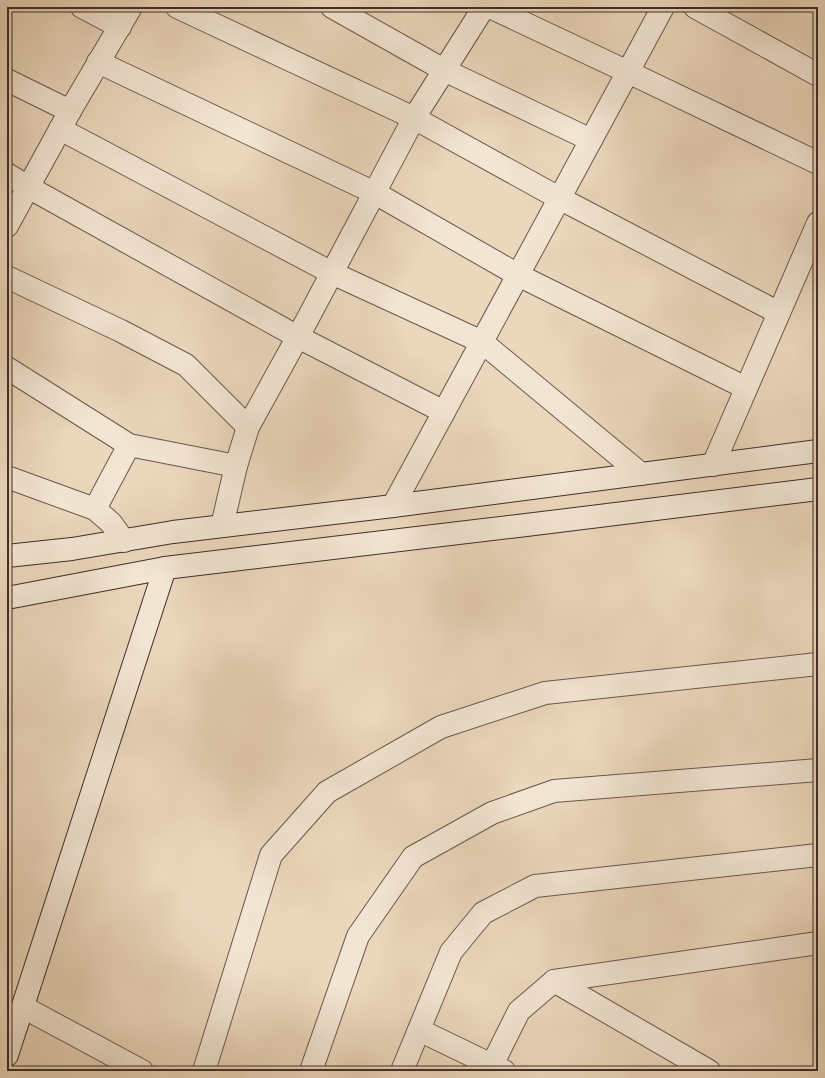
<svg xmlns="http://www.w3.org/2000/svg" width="825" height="1078" viewBox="0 0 825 1078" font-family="'IM FELL DW Pica',serif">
	<rect width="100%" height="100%" fill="#ebd7bc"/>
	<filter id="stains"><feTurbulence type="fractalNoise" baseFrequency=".005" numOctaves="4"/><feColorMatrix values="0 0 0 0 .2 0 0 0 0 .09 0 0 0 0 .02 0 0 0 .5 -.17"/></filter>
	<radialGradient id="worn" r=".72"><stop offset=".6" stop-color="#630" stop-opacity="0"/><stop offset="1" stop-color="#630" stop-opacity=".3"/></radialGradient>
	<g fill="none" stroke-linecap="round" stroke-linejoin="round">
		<defs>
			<g id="street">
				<path d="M82,7L120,27"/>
				<path d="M177,7L414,118L559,198L779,313"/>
				<path d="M332,7L444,70L591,140"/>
				<path d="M490,7L628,72L818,163"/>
				<path d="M695,7L818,75"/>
				<path d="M98,62L375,193L518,275L746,388"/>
				<path d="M7,80L70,111"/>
				<path d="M60,129L332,273L482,342L641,474"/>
				<path d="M7,174L28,187L298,337L444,412"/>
				<path d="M7,226L70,111L131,7"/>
				<path d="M7,277L121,331L186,365L248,427"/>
				<path d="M7,368L129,445L236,466"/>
				<path d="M713,465L818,223"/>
				<path d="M7,477L95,509L111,523L124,541"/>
				<path d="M393,506L663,7"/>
				<path d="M95,509L129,445"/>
				<path d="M222,526L236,466L248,427L307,320L414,118L484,7"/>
				<path d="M554,981L709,1071"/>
				<path d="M23,1007L142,1071"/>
				<path d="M419,1030L504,1071"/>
				<path d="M492,1065L519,1011L554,981L818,943"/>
				<path d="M204,1071L271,855L327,792L441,727L545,693L818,664"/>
				<path d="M311,1071L358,936L413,857L492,813L554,791L818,770"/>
				<path d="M402,1071L451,952L483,913L535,886L818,855"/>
			</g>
			<g id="secondary">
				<path d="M7,556L72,549L173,532L393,506L818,451"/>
				<path d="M7,598L165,568L518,526L818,489"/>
				<path d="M7,1055L165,568"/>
			</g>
		</defs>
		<use href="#street" stroke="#6b584c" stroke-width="24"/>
		<use href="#secondary" stroke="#402e27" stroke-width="24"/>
		<use href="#street" stroke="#f2e5d3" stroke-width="22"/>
		<use href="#secondary" stroke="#f2e5d3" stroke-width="22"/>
	</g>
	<rect width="825" height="1078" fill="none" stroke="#ebd7bc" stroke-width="24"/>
	<rect x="8" y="8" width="809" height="1062" fill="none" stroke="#402e27" stroke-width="2"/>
	<rect x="12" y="12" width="801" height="1054" fill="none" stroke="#402e27"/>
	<rect width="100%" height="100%" filter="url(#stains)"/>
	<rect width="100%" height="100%" fill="url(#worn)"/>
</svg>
